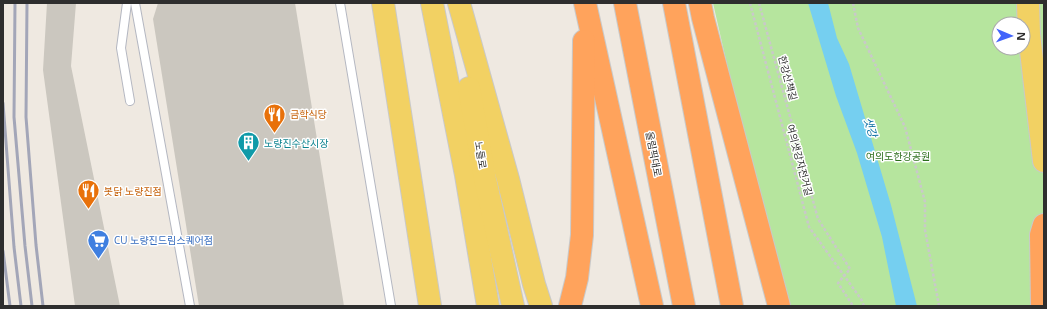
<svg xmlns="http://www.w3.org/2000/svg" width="1047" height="309" viewBox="0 0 1047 309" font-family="'Open Sans','Noto Sans KR',sans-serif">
	<rect width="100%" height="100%" fill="#efe9e1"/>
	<path fill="#b6e59e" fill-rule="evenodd" d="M713,3H1044V306H782ZM999,24H1023V48H999Z"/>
	<path fill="#75cff0" d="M808,3H828L837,38L849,64L891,205L917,306H896L882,237L857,153L836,96Z"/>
	<g fill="#cbc7bf">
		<path d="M47,3H76L71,66L120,306H75L43,70Z"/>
		<path d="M158,3H295L344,306H199L153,19Z"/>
	</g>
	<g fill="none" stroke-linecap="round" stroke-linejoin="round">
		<defs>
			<g id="lane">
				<path d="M127,3L121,48L130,101"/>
				<path d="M135,3L190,306"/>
				<path d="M340,3L391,306"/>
			</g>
			<g id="primary">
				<path d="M383,3L430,306"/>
				<path d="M432,3L466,175L488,306"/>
				<path d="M459,3L508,179L534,284L541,306"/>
				<path d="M1028,3L1029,34L1044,161"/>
				<path d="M469,88L485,179L513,306"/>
			</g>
			<g id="highway">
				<path d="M585,3L652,306"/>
				<path d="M625,3L684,306"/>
				<path d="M674,3L732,306"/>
				<path d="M700,3L703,18L779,306"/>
				<path d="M570,306L577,278L582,235L584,41"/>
				<path d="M1042,306L1041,235L1044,225"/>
			</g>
		</defs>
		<use href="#lane" stroke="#b4b7c1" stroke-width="10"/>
		<use href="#primary" stroke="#c9c9c9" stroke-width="24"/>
		<use href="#highway" stroke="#c9c9c9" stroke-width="24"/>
		<g stroke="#c9c9c9" stroke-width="2.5" stroke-dasharray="3 2" stroke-linecap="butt">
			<path d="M750,3L809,227L861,299L864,306"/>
			<path d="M759,3L818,219L850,269L838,283L853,306"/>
			<path d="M853,3L858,28L905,127L925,202V230L939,306"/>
		</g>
		<use href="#lane" stroke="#fff" stroke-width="8"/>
		<use href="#primary" stroke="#f2d163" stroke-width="22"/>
		<use href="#highway" stroke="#ffa35c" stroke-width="22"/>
		<g stroke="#a3a6b8" stroke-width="3">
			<path d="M15,3L14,117L25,246L32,306"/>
			<path d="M27,3L26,117L36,245L43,306"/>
			<path d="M3,103L14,247L21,306"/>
			<path d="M3,251L10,306"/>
		</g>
	</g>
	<defs>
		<symbol id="restaurant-pin" viewBox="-11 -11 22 30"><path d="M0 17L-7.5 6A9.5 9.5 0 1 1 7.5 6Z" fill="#e8710a" stroke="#fff"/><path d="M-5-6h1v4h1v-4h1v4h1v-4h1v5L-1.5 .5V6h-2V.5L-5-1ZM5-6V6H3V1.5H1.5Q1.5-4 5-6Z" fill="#fff"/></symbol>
		<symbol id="building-pin" viewBox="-11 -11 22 30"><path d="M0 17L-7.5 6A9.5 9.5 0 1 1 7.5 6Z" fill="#0f9aa8" stroke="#fff"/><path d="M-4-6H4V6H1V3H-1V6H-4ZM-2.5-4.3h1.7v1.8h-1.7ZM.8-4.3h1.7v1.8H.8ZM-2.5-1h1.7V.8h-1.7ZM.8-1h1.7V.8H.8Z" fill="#fff"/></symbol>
		<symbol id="supermarket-pin" viewBox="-11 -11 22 30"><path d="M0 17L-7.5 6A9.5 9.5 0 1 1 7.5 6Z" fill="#3f7fe0" stroke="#fff"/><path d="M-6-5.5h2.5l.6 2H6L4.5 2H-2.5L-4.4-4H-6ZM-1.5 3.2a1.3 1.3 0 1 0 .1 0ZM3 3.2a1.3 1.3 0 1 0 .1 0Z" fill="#fff"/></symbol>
	</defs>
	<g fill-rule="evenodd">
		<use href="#restaurant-pin" x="262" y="102" width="25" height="34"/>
		<use href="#building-pin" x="236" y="130" width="25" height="34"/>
		<use href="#restaurant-pin" x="76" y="178" width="25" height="34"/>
		<use href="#supermarket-pin" x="86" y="228" width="25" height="34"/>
	</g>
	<g text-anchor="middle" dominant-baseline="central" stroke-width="3" stroke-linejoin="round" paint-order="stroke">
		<g font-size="10" fill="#2e2e2e" stroke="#fff">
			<text transform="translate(788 78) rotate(75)">한강산책길</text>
			<text transform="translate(654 154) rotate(79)">올림픽대로</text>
			<text transform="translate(481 155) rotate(80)">노들로</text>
			<text transform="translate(800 160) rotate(75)">여의샛강자전거길</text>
		</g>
		<g font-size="10" fill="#c56008" stroke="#fff" text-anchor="start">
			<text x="290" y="114">금학식당</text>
			<text x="104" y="191">봇닭 노량진점</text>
		</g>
		<g font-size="10" fill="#0d838f" stroke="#fff" text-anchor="start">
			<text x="264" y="143">노량진수산시장</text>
		</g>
		<g font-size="10" fill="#2c6e1b" stroke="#fff">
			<text x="898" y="156">여의도한강공원</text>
		</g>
		<g font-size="10" fill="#366cbe" stroke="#fff" text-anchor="start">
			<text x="114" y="240">CU 노량진드림스퀘어점</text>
		</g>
		<g font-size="11" font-style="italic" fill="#0d6fa3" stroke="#fff">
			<text transform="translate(871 127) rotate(73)">샛강</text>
		</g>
	</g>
	<rect width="1047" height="309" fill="none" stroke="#2e2e2e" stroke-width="8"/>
	<g transform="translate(1011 36) rotate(92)"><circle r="19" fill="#ffffff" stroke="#ababab"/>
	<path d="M0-3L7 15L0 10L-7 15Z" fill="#4264fb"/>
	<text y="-6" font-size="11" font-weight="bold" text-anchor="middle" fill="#2e2e2e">N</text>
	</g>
</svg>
